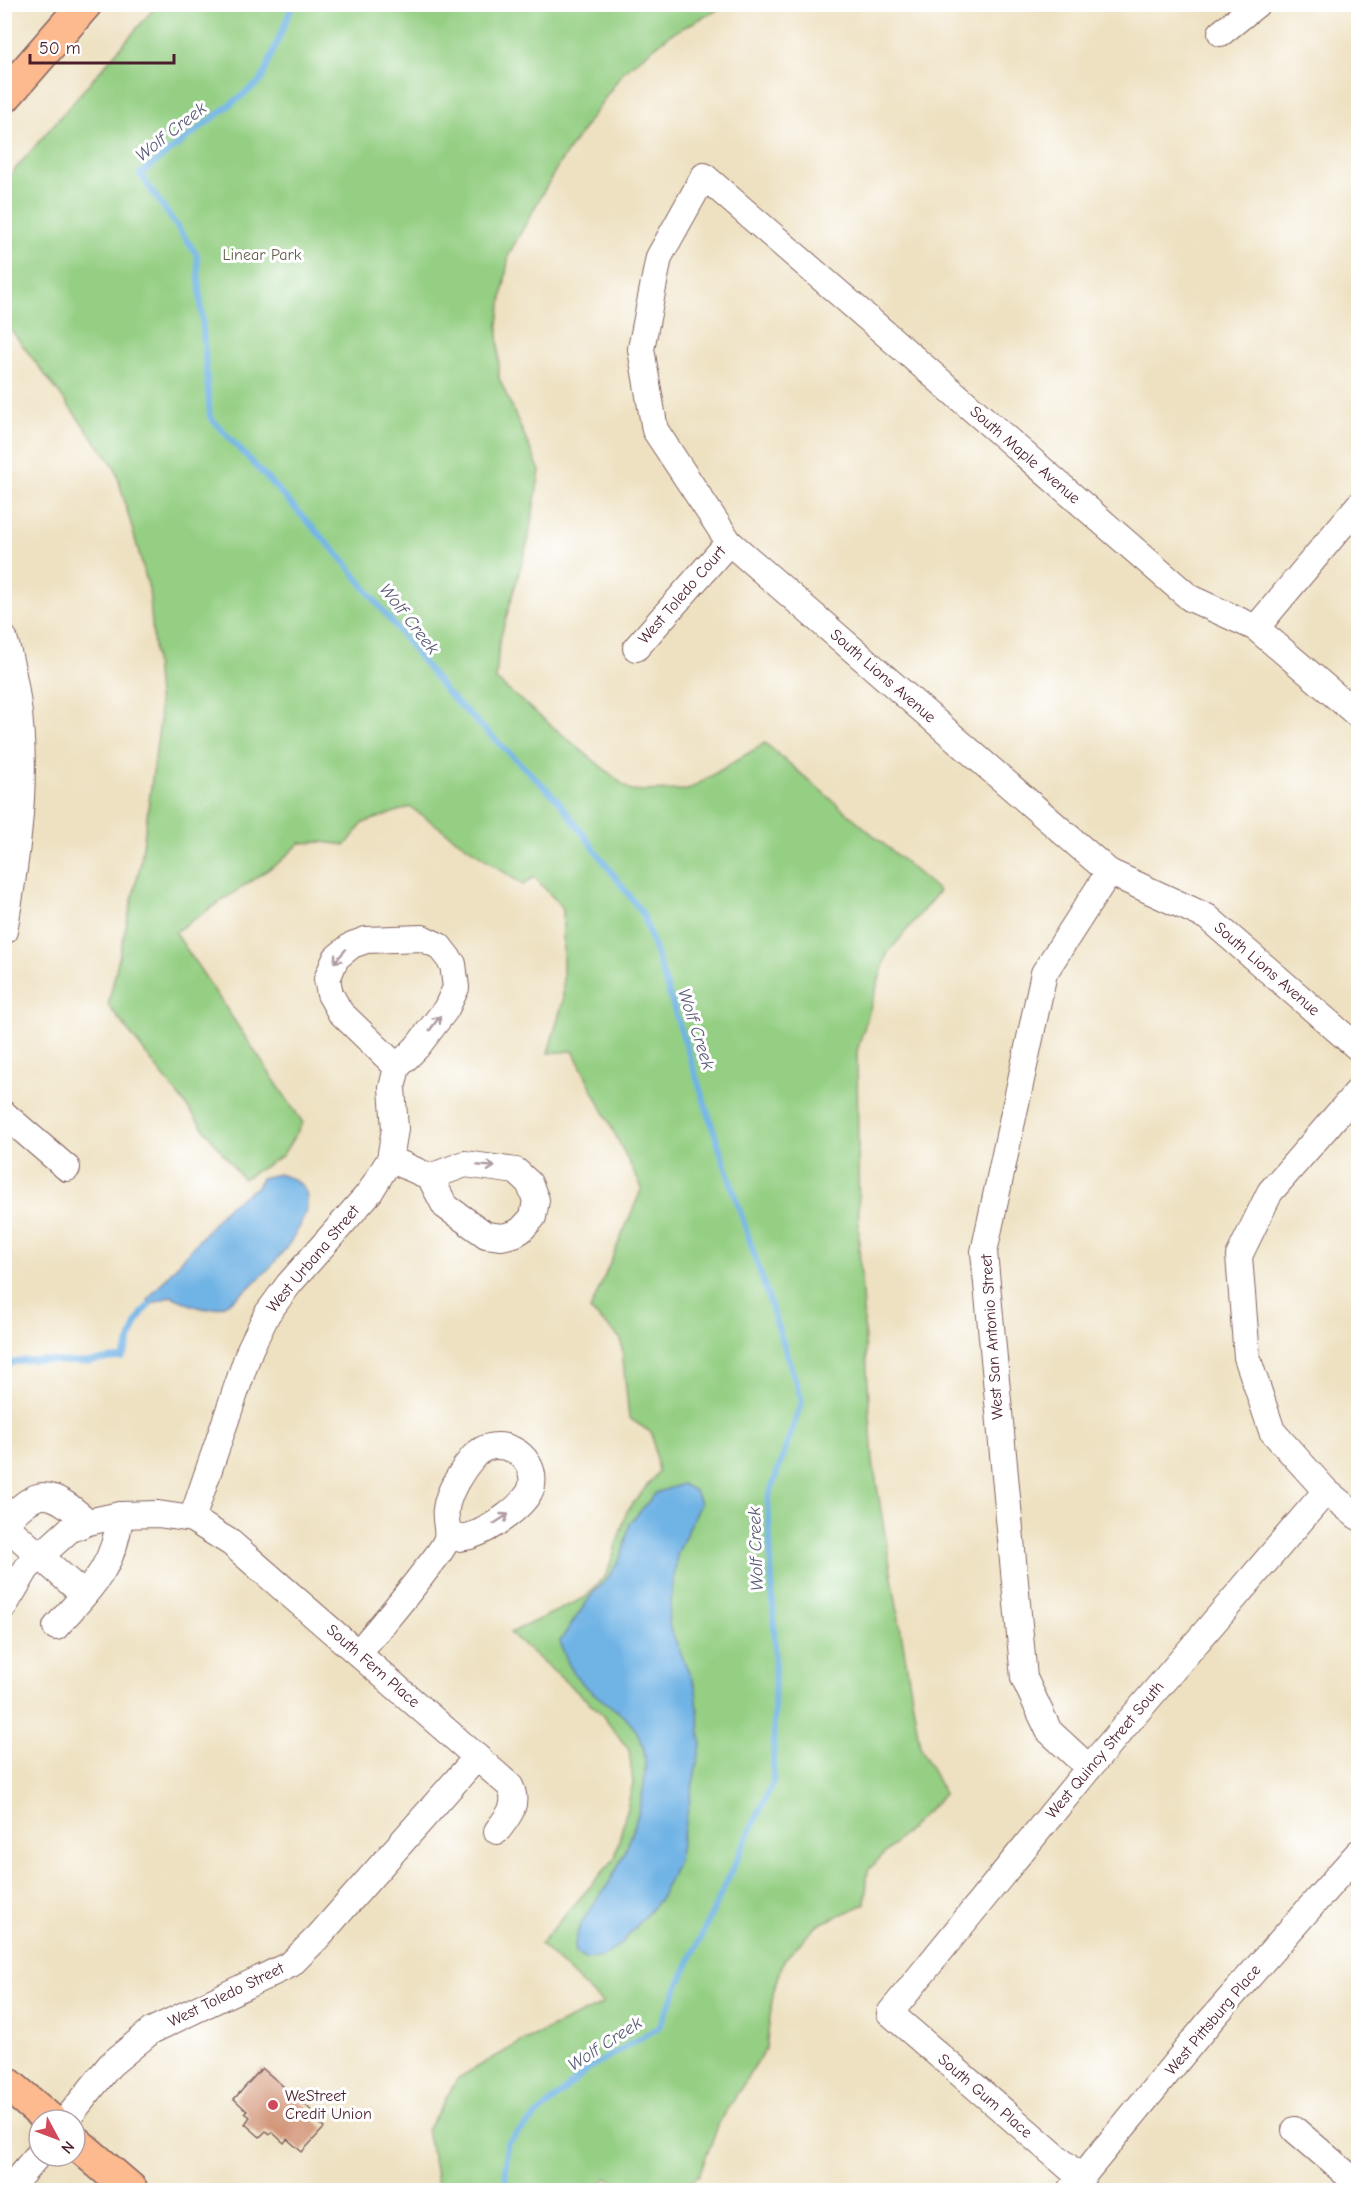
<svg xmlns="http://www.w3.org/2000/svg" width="1363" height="2195" viewBox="0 0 1363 2195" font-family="'Comic Neue',sans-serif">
	<rect width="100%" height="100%" fill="#fff"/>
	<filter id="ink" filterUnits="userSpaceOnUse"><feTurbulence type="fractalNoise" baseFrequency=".0167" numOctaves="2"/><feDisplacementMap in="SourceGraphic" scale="12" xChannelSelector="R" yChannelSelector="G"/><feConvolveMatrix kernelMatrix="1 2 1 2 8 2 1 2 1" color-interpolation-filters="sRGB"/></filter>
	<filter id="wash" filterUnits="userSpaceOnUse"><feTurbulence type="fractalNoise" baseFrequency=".008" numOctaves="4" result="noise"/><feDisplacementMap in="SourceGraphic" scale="24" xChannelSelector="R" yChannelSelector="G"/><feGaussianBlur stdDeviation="1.35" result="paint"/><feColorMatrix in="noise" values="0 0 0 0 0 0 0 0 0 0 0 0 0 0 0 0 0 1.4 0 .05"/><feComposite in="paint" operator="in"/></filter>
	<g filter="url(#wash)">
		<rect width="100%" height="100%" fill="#eee1c1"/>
		<path fill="#94cf83" stroke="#6f7757" stroke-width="1.5" d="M720,4L723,7L671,34L623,72L559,164L509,254L498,324L499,378L540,471L528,541L499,643L496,680L631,791L688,790L765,743L939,891L887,954L857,1051L859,1247L873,1462L920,1746L944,1794L868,1870L865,1904L817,1925L784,1960L773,1993L766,2048L719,2123L699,2175L681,2190H623L607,2178L594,2190H439L427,2130L458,2078L523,2041L603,2004L540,1944L615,1858L633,1783L629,1750L599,1711L510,1633L586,1597L607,1574L627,1511L658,1472L652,1433L629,1418L621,1339L590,1310L642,1188L573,1051L548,1053L563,1001V908L534,877L523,885L410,807L363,823L346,845L322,842L300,843L281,861L175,932L303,1123L282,1156L243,1179L108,1005L141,861L160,720L149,589L115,467L5,322V181L157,5Z"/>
		<g fill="#70b3e5" stroke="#5d6988" stroke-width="1.5">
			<path d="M279,1174C287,1177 297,1179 303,1187C325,1220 248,1297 219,1307C202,1313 186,1302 171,1296L149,1305L148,1299L228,1206L258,1186L261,1178Z"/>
			<path d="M682,1484L695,1491L700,1503L677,1555L668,1623L696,1689L701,1744L677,1864L660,1899L622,1943L603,1957L585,1959L575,1953C573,1924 595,1905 610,1881C630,1848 652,1785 643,1746C635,1715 600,1703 580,1681C569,1669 564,1656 560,1641L593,1593L610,1576L622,1554L630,1523L656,1493Z"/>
		</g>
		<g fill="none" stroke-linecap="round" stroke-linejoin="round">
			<g stroke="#70b3e5" stroke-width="6">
				<path d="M293,4L261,81L140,174L197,255L210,417L345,562L447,693L557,799L643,914L802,1401L768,1499L775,1645L773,1782L659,2027L588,2069L507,2143L505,2190"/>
				<path d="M4,1366C30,1354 57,1364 85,1362C98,1362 109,1357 122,1358C133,1340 133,1320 149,1305"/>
			</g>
		</g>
		<g id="blocks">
			<path fill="#d39578" d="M262,2068L312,2111L309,2115L324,2128L302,2152L287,2139L284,2143L272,2132L270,2134L266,2131L260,2137L245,2124L250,2117L245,2113L247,2111L234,2099Z"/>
		</g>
	</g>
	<g filter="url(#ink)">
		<use href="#blocks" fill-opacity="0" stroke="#836360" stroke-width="1.5"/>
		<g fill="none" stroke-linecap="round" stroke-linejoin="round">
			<defs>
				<g id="minor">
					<path d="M1221,33L1257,4"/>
					<path d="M1256,628L1358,506"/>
					<path d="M4,638C33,736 22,831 4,931"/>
					<path d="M636,648L729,542"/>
					<path d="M1358,715L1256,628L1190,598L704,176L659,257L641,349L655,430L729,542L1109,872L1207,917L1358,1048"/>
					<path d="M1358,1091L1270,1192L1239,1256L1247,1357L1272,1431L1326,1491L1358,1517"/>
					<path d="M4,1114L67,1168"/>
					<path d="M390,1159L430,1177L445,1206L486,1235L502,1237L514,1234L521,1230L533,1217L536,1200L529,1183L516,1171L465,1164L430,1177"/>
					<path d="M192,1519L250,1349L267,1314L289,1284L370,1192L390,1159L395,1129L392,1088L397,1067L417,1047L446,1009L456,988L453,964L439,946L422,938L366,940L352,945L336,958L327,979L330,994L340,1012L397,1067"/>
					<path d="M4,1525C38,1485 50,1489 88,1522"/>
					<path d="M5,1525L84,1595"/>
					<path d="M4,1606L27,1568L69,1530L88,1522L120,1515L158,1514L192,1519L231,1543L510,1786C519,1804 509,1816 497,1831"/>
					<path d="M56,1627C89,1589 115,1568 120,1515"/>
					<path d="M358,1653C381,1626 404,1599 425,1571C432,1562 442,1551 446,1541C450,1532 444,1519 446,1509C448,1492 462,1470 473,1457C495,1432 537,1453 532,1485C529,1504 488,1531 470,1536C463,1538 455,1538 447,1539"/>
					<path d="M1089,1768L1049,1731L1024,1678L984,1252L1044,973L1109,872"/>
					<path d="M66,2120L110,2065L151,2031L291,1964L318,1937L477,1757"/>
					<path d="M1295,2130L1358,2184"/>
					<path d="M1081,2178L890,2013L1089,1768L1326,1491"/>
					<path d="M8,2190L39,2154"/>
					<path d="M1071,2190L1210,2021L1358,1853"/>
				</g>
				<g id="major">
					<path d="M4,97L85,4"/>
					<path d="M4,2081L50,2120"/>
					<path d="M75,2142L131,2190"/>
				</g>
			</defs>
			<use href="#minor" stroke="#836360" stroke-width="28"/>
			<use href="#major" stroke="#836360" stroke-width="36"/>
			<use href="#minor" stroke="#fff" stroke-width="26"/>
			<use href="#major" stroke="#fcba8e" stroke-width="33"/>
		</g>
		<defs><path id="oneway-shaft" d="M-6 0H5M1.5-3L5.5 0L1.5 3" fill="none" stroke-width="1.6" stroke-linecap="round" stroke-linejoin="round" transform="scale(1.5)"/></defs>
		<g stroke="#ae9aa0">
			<use href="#oneway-shaft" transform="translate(340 956) rotate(132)"/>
			<use href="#oneway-shaft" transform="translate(435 1023) rotate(-54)"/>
			<use href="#oneway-shaft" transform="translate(486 1166) rotate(5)"/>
			<use href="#oneway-shaft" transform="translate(501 1519) rotate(-33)"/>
		</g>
	</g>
	<circle fill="#d1495b" stroke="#fff" stroke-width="2" cx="273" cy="2105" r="6"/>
	<g text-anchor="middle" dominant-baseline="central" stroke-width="6" stroke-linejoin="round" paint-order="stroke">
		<g font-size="16" fill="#645d4a" stroke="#fff">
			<text x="262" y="255">Linear Park</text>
		</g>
		<g font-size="16" fill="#4a1f2b" stroke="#fff">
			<text transform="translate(1025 455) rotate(41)">South Maple Avenue</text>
			<text transform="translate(682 595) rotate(-49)">West Toledo Court</text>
			<text transform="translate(883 676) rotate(41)">South Lions Avenue</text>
			<text transform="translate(1267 969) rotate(41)">South Lions Avenue</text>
			<text transform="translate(313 1259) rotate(-50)">West Urbana Street</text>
			<text transform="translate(992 1337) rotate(-94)">West San Antonio Street</text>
			<text transform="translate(373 1666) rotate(41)">South Fern Place</text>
			<text transform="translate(1105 1750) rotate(-50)">West Quincy Street South</text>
			<text transform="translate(226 1995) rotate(-26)">West Toledo Street</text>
			<text transform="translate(1213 2020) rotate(-50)">West Pittsburg Place</text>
			<text transform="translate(985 2096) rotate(41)">South Gum Place</text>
		</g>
		<g font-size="16" fill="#4a1f2b" stroke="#fff" text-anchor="start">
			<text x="285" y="2096">WeStreet<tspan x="285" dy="18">Credit Union</tspan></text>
		</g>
		<g font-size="18" font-style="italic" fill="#595a75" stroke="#fff">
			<text transform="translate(171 132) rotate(-38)">Wolf Creek</text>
			<text transform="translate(409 619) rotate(52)">Wolf Creek</text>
			<text transform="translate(696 1029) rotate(72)">Wolf Creek</text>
			<text transform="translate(756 1549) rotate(-92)">Wolf Creek</text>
			<text transform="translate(605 2044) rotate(-33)">Wolf Creek</text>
		</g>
	</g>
	<rect width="1363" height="2195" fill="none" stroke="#fff" stroke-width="24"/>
	<g transform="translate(57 2138) rotate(131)"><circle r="28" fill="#ffffff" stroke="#b7a5aa" stroke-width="1.5"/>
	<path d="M0-4.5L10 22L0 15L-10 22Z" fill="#d1495b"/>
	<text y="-9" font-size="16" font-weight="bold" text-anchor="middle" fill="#4a1f2b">N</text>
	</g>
	<path d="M30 54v9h144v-9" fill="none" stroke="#4a1f2b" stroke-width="3"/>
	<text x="39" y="54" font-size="18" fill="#4a1f2b" stroke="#ffffff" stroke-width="4.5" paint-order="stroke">50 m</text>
</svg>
